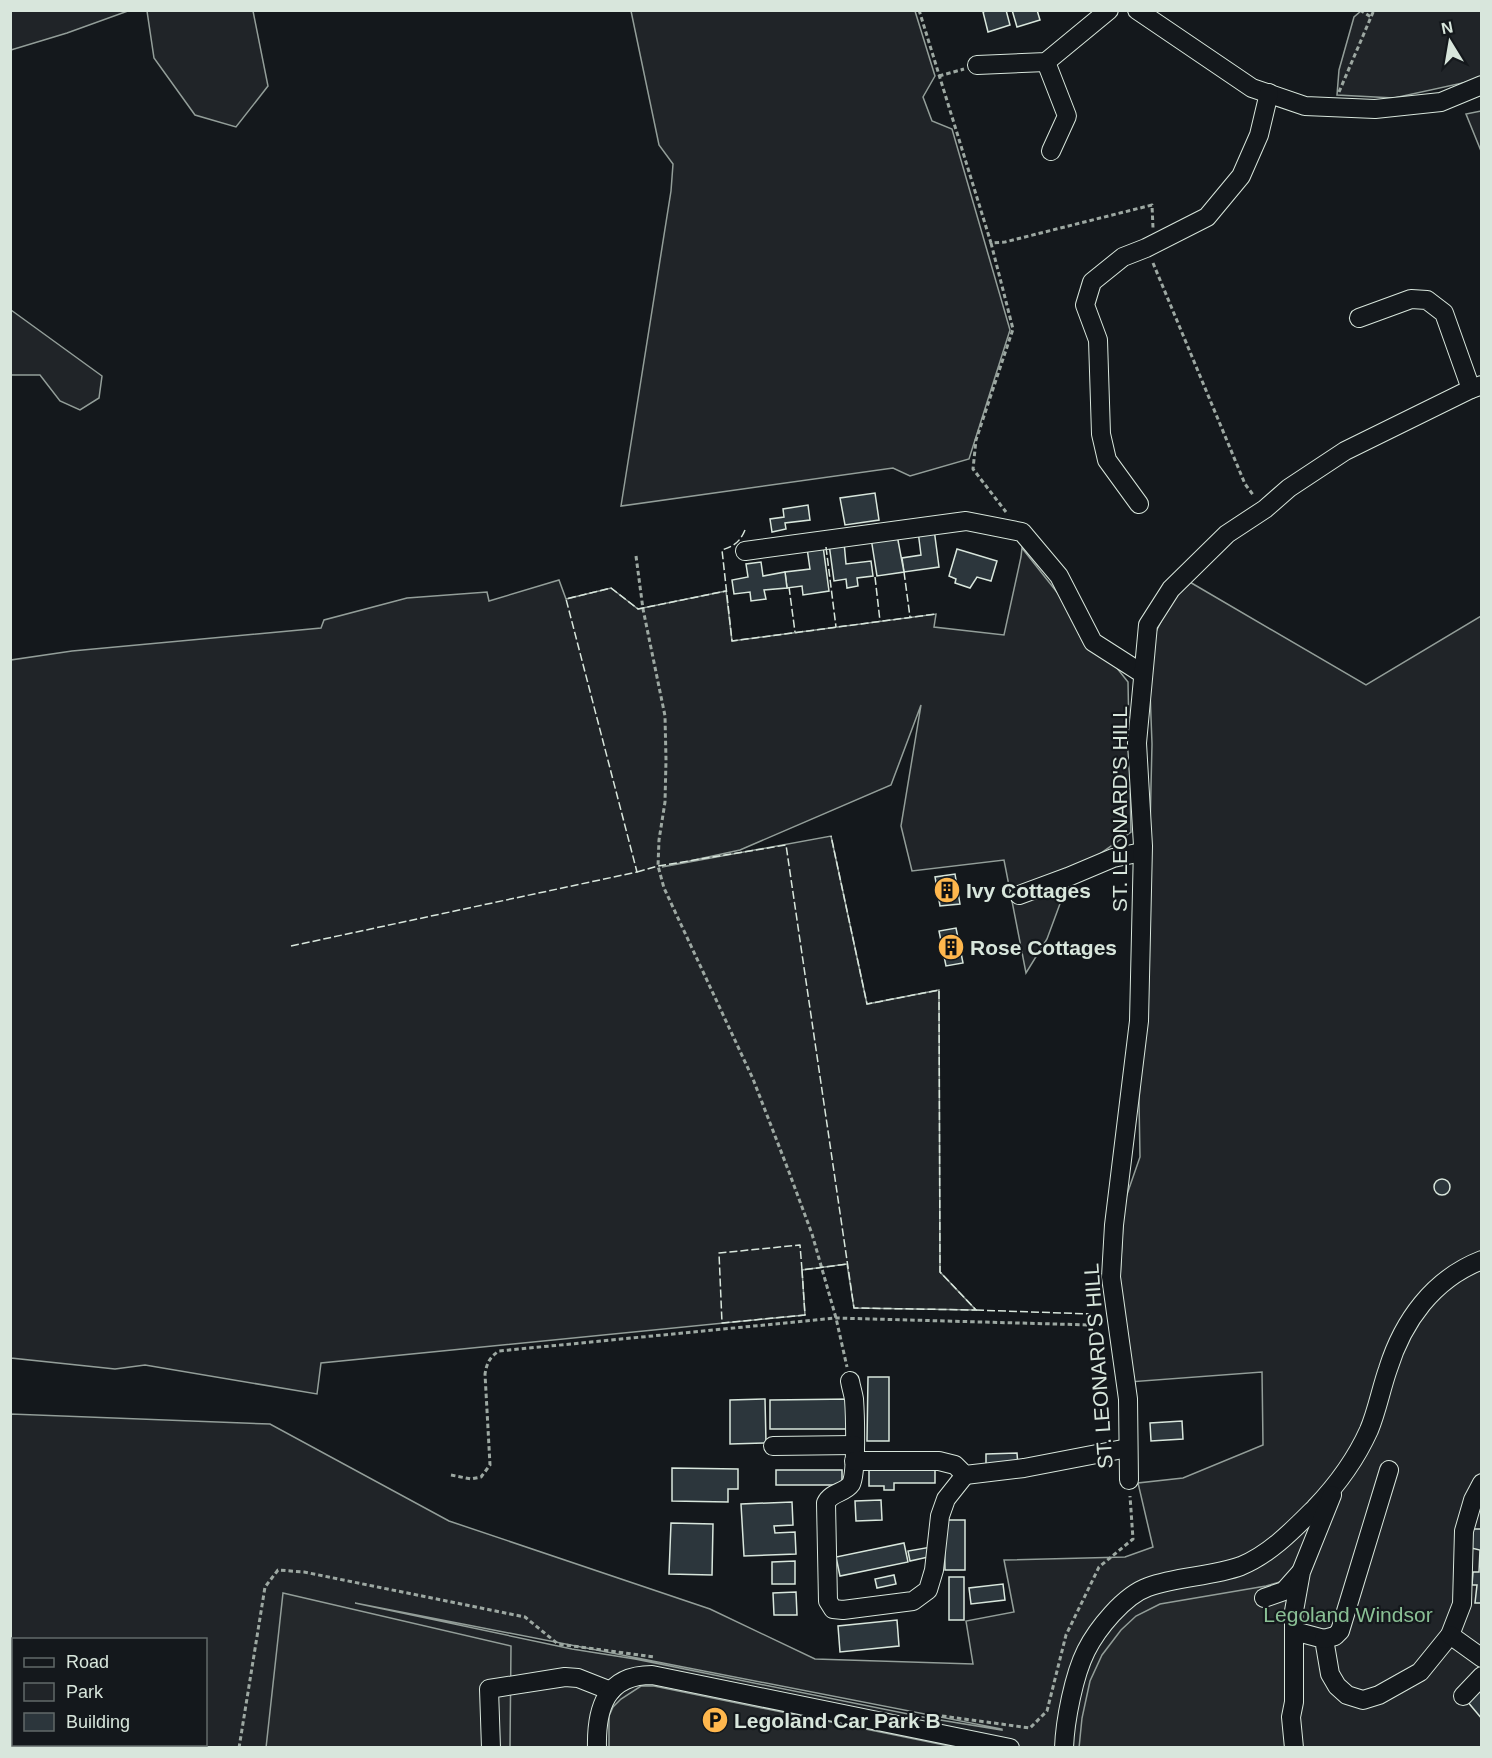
<svg xmlns="http://www.w3.org/2000/svg" width="1492" height="1758" viewBox="0 0 1492 1758" font-family="Arial,sans-serif">
	<rect width="100%" height="100%" fill="#14181c"/>
	<g fill="#202428" stroke="#939e99" stroke-width="1.5" fill-rule="evenodd">
		<path d="M11,10H128V11L67,33L11,50Z"/>
		<path d="M147,11H253L268,86L236,127L195,115L154,58Z"/>
		<path d="M631,11H915L935,76L923,97L932,121L952,129L1010,330L969,459L910,476L893,468L621,506L671,191L673,164L659,145Z"/>
		<path d="M1361,11H1481V79L1394,98L1337,95L1339,70L1354,17Z"/>
		<path d="M1481,111H1482L1481,151L1466,114Z"/>
		<path d="M11,310L102,376L99,398L80,410L60,401L40,375H11Z"/>
		<path d="M1022,548L1128,682L1131,832L1071,874L1047,939L1026,973L1004,860L912,871L901,826L921,705L891,785L740,850L662,867L831,836L867,1004L939,990L940,1272L976,1310L854,1308L847,1264L802,1270L805,1315L321,1363L317,1394L145,1365L115,1369L11,1358V660L72,651L321,628L324,620L407,598L487,592L489,601L559,580L566,599L611,588L638,609L726,591L732,641L936,614L934,627L1004,635L1021,557Z"/>
		<path d="M1188,581L1366,685L1481,616V1747L11,1748V1414L270,1424L449,1521L710,1609L815,1659L973,1664L966,1621L1014,1612L1004,1560L1125,1557L1153,1547L1138,1483L1183,1478L1263,1445L1262,1372L1129,1382L1119,1297L1124,1203L1140,1157L1139,1101L1147,957L1152,744L1149,665L1152,640L1167,609ZM355,1603L1002,1729V1730L928,1718L635,1659L572,1649ZM14,1640H206V1744H14Z"/>
	</g>
	<g fill="#24282b" stroke="#939e99" stroke-width="1.5">
		<path d="M1287,1580L1286,1747L1079,1748L1082,1718L1090,1681L1102,1655L1121,1630L1136,1616L1160,1604L1266,1586Z"/>
		<path d="M283,1593L511,1646L510,1747L266,1748Z"/>
		<path d="M641,1686H654L954,1747H609V1716L613,1707L621,1699Z"/>
	</g>
	<g fill="#2c363c" stroke="#d8e6dc" stroke-width="1.5">
		<path d="M988,10H1006L1010,25L988,32L983,12Z"/>
		<path d="M1012,10H1037L1040,20L1017,27Z"/>
		<path d="M875,493L879,520L845,525L840,498Z"/>
		<path d="M808,505L810,520L785,523L786,529L772,532L770,519L784,517L783,509Z"/>
		<path d="M934,529L939,567L904,572L902,558L921,555L918,531Z"/>
		<path d="M897,535L904,572L877,576L871,538Z"/>
		<path d="M844,542L846,564L871,561L873,576L857,578L858,586L847,588L846,579L834,581L829,544Z"/>
		<path d="M823,546L829,591L803,595L802,586L787,588L785,572L810,569L807,548Z"/>
		<path d="M957,549L997,561L991,581L977,577L970,588L955,583L956,579L949,576Z"/>
		<path d="M761,562L763,576L785,572L787,588L764,590L766,599L751,601L750,592L734,594L732,580L748,577L746,564Z"/>
		<path d="M955,874L960,904L940,906L935,877Z"/>
		<path d="M956,928L963,963L946,966L939,931Z"/>
		<circle cx="1442" cy="1187" r="8"/>
		<path d="M868,1377H889V1441H867Z"/>
		<path d="M765,1399L766,1443L730,1444V1400Z"/>
		<path d="M851,1399V1429H770V1400Z"/>
		<path d="M1182,1421L1183,1439L1151,1441L1150,1423Z"/>
		<path d="M1017,1453L1018,1466L986,1468V1454Z"/>
		<path d="M672,1468L738,1469V1489H728V1502L672,1501Z"/>
		<path d="M869,1469L935,1470V1483H894V1490H884V1486H869Z"/>
		<rect x="776" y="1470" width="66" height="15"/>
		<path d="M881,1500L882,1520L856,1521L855,1501Z"/>
		<path d="M792,1502L793,1525L774,1526L775,1533L795,1532L796,1554L744,1556L741,1504Z"/>
		<path d="M944,1520H965V1570H945Z"/>
		<path d="M671,1523L713,1524L712,1575L669,1574Z"/>
		<path d="M1472,1529H1482V1603H1475L1477,1585H1472L1473,1572H1479L1480,1550L1471,1548Z"/>
		<path d="M904,1543L908,1562L840,1576L836,1557Z"/>
		<path d="M931,1547L933,1556L910,1561L908,1551Z"/>
		<path d="M795,1561V1584H772V1562Z"/>
		<path d="M894,1575L896,1584L877,1588L875,1579Z"/>
		<rect x="949" y="1577" width="15" height="43"/>
		<path d="M1003,1584L1005,1600L971,1604L969,1588Z"/>
		<path d="M796,1592L797,1615H774L773,1593Z"/>
		<path d="M897,1620L899,1646L840,1652L838,1626Z"/>
		<path d="M1482,1689V1719L1467,1701Z"/>
	</g>
	<g fill="none" stroke-linecap="round" stroke-linejoin="round">
		<defs>
			<g id="minor">
				<path d="M1137,10L1252,88L1305,106L1375,109L1441,102L1482,85"/>
				<path d="M1046,62L1067,116L1051,151"/>
				<path d="M977,65L1046,62L1109,10"/>
				<path d="M1359,318L1411,299L1427,300L1444,313L1471,389"/>
				<path d="M1139,504L1107,460L1101,434L1098,340L1085,305L1092,282L1123,257L1146,248L1207,217L1241,176L1259,135L1269,93"/>
				<path d="M745,551L966,521L1022,532L1059,576L1093,642L1143,674"/>
				<path d="M1019,895L1068,877L1113,858L1142,852"/>
				<path d="M850,1381C851,1387 853,1393 854,1399C855,1413 857,1473 851,1484C845,1493 831,1492 826,1503L828,1601L833,1609L843,1610L913,1601L928,1590L934,1570L940,1516L946,1499L965,1475"/>
				<path d="M773,1446L854,1445"/>
				<path d="M854,1461H939L955,1465L965,1475L1024,1468L1128,1448"/>
				<path d="M1129,1480L1128,1399L1111,1277L1114,1225L1139,1021L1143,846L1137,743L1148,625L1171,589L1227,534L1265,509L1289,488L1345,451L1471,389L1482,385"/>
				<path d="M1264,1598L1284,1591L1300,1573"/>
				<path d="M1294,1631L1324,1639L1330,1674L1337,1686L1347,1695L1363,1700L1379,1695L1420,1672L1450,1635L1462,1604L1464,1531L1473,1500L1482,1483"/>
				<path d="M1450,1635L1482,1658"/>
				<path d="M1324,1639L1335,1636L1340,1631L1389,1470"/>
				<path d="M1463,1696L1482,1676"/>
				<path d="M491,1748L489,1689L565,1677L578,1678L611,1691"/>
				<path d="M597,1748C596,1708 606,1675 652,1675L1010,1748"/>
				<path d="M1064,1748C1065,1720 1074,1675 1086,1651C1093,1637 1102,1625 1112,1614C1122,1603 1134,1592 1148,1587C1178,1576 1211,1577 1241,1566C1270,1554 1293,1530 1315,1508C1337,1485 1356,1459 1369,1430C1377,1411 1381,1389 1388,1369C1403,1321 1433,1279 1482,1260"/>
				<path d="M1294,1748L1291,1717L1294,1702V1611L1301,1572L1332,1495"/>
			</g>
		</defs>
		<use href="#minor" stroke="#d8e6dc" stroke-width="20"/>
		<g stroke="#9da8a2" stroke-width="3" stroke-dasharray="4.5 3" stroke-linecap="butt">
			<path d="M919,10L991,243L1005,242L1152,205L1153,228"/>
			<path d="M1360,10L1371,17"/>
			<path d="M939,76L964,69"/>
			<path d="M1339,92L1374,10"/>
			<path d="M991,243L1013,329L976,440L973,469L1006,512"/>
			<path d="M1153,263L1245,484L1254,496"/>
			<path d="M636,556L643,609L665,716L666,760L665,802L659,840L658,866L664,888L753,1079L789,1172L812,1234L836,1318L847,1367"/>
			<path d="M451,1475L471,1479L481,1477L490,1465L485,1374C487,1362 490,1357 499,1351L836,1318L1091,1325"/>
			<path d="M942,1716L1030,1728L1047,1711L1066,1635L1099,1567L1133,1539L1130,1496"/>
			<path d="M239,1748L265,1587L278,1570L304,1572L525,1617L558,1644L654,1657"/>
		</g>
		<use href="#minor" stroke="#14181c" stroke-width="18"/>
		<g stroke="#d8e6dc" stroke-width="1.5" stroke-dasharray="8 3" stroke-linecap="butt">
			<path d="M745,530C740,542 734,546 722,550L732,641L936,614"/>
			<path d="M826,547L836,627"/>
			<path d="M904,572L910,617"/>
			<path d="M875,577L880,621"/>
			<path d="M789,587L795,632"/>
			<path d="M637,872L658,866L786,845L854,1308L976,1310L940,1272L939,990L867,1004L831,836"/>
			<path d="M291,946L637,872L566,599L611,588L638,609L726,591"/>
			<path d="M802,1270L800,1245L719,1253L722,1323L805,1315L802,1270L847,1264"/>
			<path d="M976,1310L1092,1314"/>
		</g>
	</g>
	<defs>
		<symbol id="building-disc" viewBox="-11 -11 22 22"><circle r="9.5" fill="#ffb74d" stroke="#14181c"/><path d="M-4-6H4V6H1V3H-1V6H-4ZM-2.5-4.3h1.7v1.8h-1.7ZM.8-4.3h1.7v1.8H.8ZM-2.5-1h1.7V.8h-1.7ZM.8-1h1.7V.8H.8Z" fill="#111"/></symbol>
		<symbol id="parking-disc" viewBox="-11 -11 22 22"><circle r="9.5" fill="#ffb74d" stroke="#14181c"/><path d="M-3.5-5.5H1a3.5 3.5 0 0 1 0 7H-1V5.5H-3.5ZM-1-3.4V-.6H.8a1.4 1.4 0 0 0 0-2.8Z" fill="#111"/></symbol>
	</defs>
	<g fill-rule="evenodd">
		<use href="#building-disc" x="932" y="875" width="30" height="30"/>
		<use href="#building-disc" x="936" y="932" width="30" height="30"/>
		<use href="#parking-disc" x="700" y="1705" width="30" height="30"/>
	</g>
	<g text-anchor="middle" dominant-baseline="central" stroke-width="4.5" stroke-linejoin="round" paint-order="stroke">
		<g font-size="21" fill="#d8e6dc" stroke="#14181c">
			<text transform="translate(1119 809) rotate(-90)">ST. LEONARD'S HILL</text>
			<text transform="translate(1098 1366) rotate(-94)">ST. LEONARD'S HILL</text>
		</g>
		<g font-size="21" font-weight="bold" fill="#d8e6dc" stroke="#14181c" text-anchor="start">
			<text x="966" y="890">Ivy Cottages</text>
			<text x="970" y="947">Rose Cottages</text>
			<text x="734" y="1720">Legoland Car Park B</text>
		</g>
		<g font-size="21" fill="#8ac095" stroke="#14181c">
			<text x="1348" y="1614">Legoland Windsor</text>
		</g>
	</g>
	<rect width="1492" height="1758" fill="none" stroke="#d8e6dc" stroke-width="24"/>
	<rect x="12" y="1638" width="195" height="108" fill="#14181c" stroke="#626a69" stroke-width="1.5"/>
	<rect x="24" y="1658" width="30" height="9" fill="#14181c" stroke="#626a69" stroke-width="1.5"/>
	<text x="66" y="1668" font-size="18" fill="#d8e6dc">Road</text>
	<rect x="24" y="1683" width="30" height="18" fill="#202428" stroke="#626a69" stroke-width="1.5"/>
	<text x="66" y="1698" font-size="18" fill="#d8e6dc">Park</text>
	<rect x="24" y="1713" width="30" height="18" fill="#2c363c" stroke="#626a69" stroke-width="1.5"/>
	<text x="66" y="1728" font-size="18" fill="#d8e6dc">Building</text>
	<g transform="translate(1450 42) rotate(349)" stroke="#14181c" stroke-width="4.5" paint-order="stroke">
	<path d="M0-4.5L10 22L0 15L-10 22Z" fill="#d8e6dc"/>
	<text y="-9" font-size="16" font-weight="bold" text-anchor="middle" fill="#d8e6dc">N</text>
	</g>
</svg>
